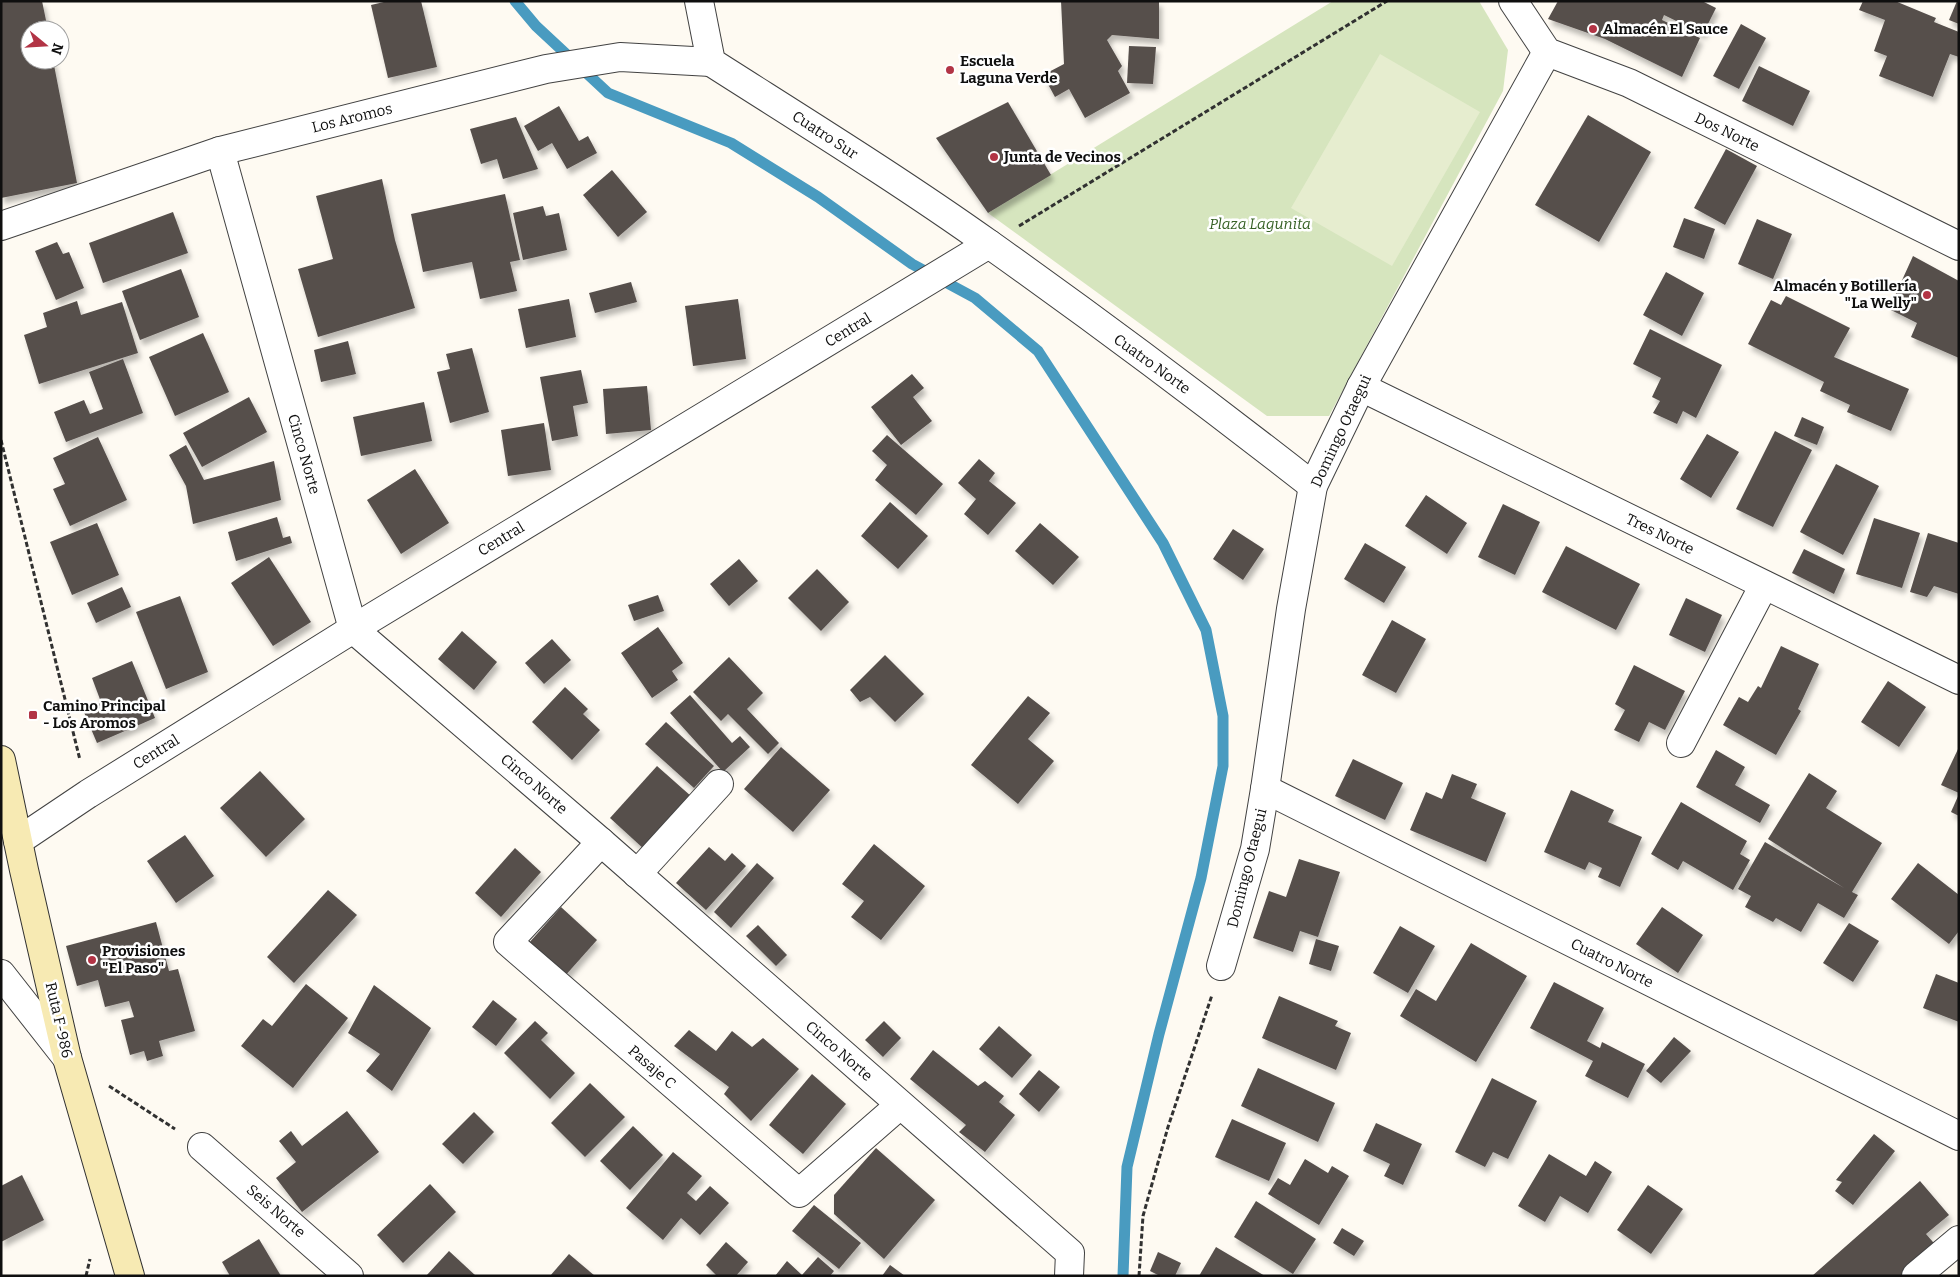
<svg xmlns="http://www.w3.org/2000/svg" width="1960" height="1277" viewBox="0 0 1960 1277" font-family="Bitter,serif">
	<defs>
		<filter id="shadow"><feDropShadow dx="3" dy="5.5" stdDeviation="2.5" flood-color="#0004"/></filter>
	</defs>
	<rect width="100%" height="100%" fill="#fefaf2"/>
	<path fill="#d6e5be" d="M1333,1H1479L1508,50L1503,91L1329,416H1267L988,213Z"/>
	<path fill="#e6edcf" d="M1380,54L1480,112L1392,266L1291,208Z"/>
	<g fill="none" stroke-linecap="round" stroke-linejoin="round">
		<path stroke="#499bc0" stroke-width="11" d="M515,1L536,26L608,93L731,143L818,197L912,264L975,298L1038,351L1163,543L1206,630L1223,716V766L1201,878L1159,1034L1127,1167L1123,1276"/>
	</g>
	<g fill="#564f4c" filter="url(#shadow)">
		<path d="M1,1H42L48,30H30V60H53L77,183L1,198Z"/>
		<path d="M388,1H421L437,67L388,78L371,5Z"/>
		<path d="M1061,1H1159V39L1112,35L1107,40L1122,66L1118,71L1130,93L1085,118L1069,89L1055,97L1043,75L1064,64Z"/>
		<path d="M1558,1H1702L1716,8L1703,34L1664,15L1662,20L1700,38L1682,77L1605,39L1548,19Z"/>
		<path d="M1863,1H1895L1936,18L1934,22L1959,32V57L1950,54L1933,97L1879,76L1887,56L1874,51L1885,20L1859,10Z"/>
		<path d="M1957,1H1959V24L1949,20Z"/>
		<path d="M1741,24L1766,38L1739,89L1713,76Z"/>
		<path d="M1129,46L1156,47L1153,84L1127,83Z"/>
		<path d="M1759,66L1810,91L1793,126L1742,101Z"/>
		<path d="M1008,102L1051,175L988,213L936,138Z"/>
		<path d="M559,106L579,141L588,136L597,153L567,169L552,143L538,151L524,126Z"/>
		<path d="M1588,115L1651,152L1599,242L1535,205Z"/>
		<path d="M516,117L538,169L503,179L497,159L481,164L470,129Z"/>
		<path d="M1726,149L1757,166L1725,225L1694,208Z"/>
		<path d="M612,170L647,212L618,237L583,195Z"/>
		<path d="M382,179L395,240L415,308L318,337L298,269L333,259L316,196Z"/>
		<path d="M505,194L520,260L510,262L517,291L480,299L472,262L423,272L411,214Z"/>
		<path d="M543,206L546,216L559,213L567,250L523,260L513,213Z"/>
		<path d="M173,212L188,253L103,283L89,243Z"/>
		<path d="M1684,218L1715,229L1704,259L1673,247Z"/>
		<path d="M1757,219L1792,234L1773,279L1738,264Z"/>
		<path d="M57,242L63,254L69,252L84,288L56,300L35,251Z"/>
		<path d="M1913,256L1959,281V358L1911,337L1917,323L1889,309Z"/>
		<path d="M181,269L199,317L140,340L122,291Z"/>
		<path d="M1666,272L1704,293L1682,336L1643,315Z"/>
		<path d="M631,282L637,302L595,313L589,293Z"/>
		<path d="M1786,296L1850,328L1834,357L1909,389L1891,431L1847,412L1850,405L1820,391L1824,382L1748,344L1771,300L1781,305Z"/>
		<path d="M569,299L576,337L526,348L518,309Z"/>
		<path d="M738,299L746,359L693,366L685,306Z"/>
		<path d="M77,301L81,315L122,302L138,353L39,384L24,335L47,327L43,313Z"/>
		<path d="M1650,329L1722,365L1696,418L1683,411L1677,424L1653,413L1660,401L1652,397L1661,378L1633,364Z"/>
		<path d="M203,333L229,392L175,416L149,357Z"/>
		<path d="M348,341L356,374L321,382L314,350Z"/>
		<path d="M472,348L489,412L450,423L437,372L450,369L446,354Z"/>
		<path d="M123,359L143,413L66,442L54,412L84,400L90,414L103,409L89,372Z"/>
		<path d="M581,370L588,403L573,406L578,436L552,441L540,377Z"/>
		<path d="M912,374L924,388L913,397L932,421L901,445L871,407Z"/>
		<path d="M647,386L651,430L606,434L603,389Z"/>
		<path d="M249,397L267,432L202,467L183,433Z"/>
		<path d="M424,402L432,441L361,456L353,417Z"/>
		<path d="M1802,417L1824,427L1817,445L1794,436Z"/>
		<path d="M544,423L551,470L508,476L501,430Z"/>
		<path d="M1775,431L1812,450L1773,527L1736,509Z"/>
		<path d="M1707,434L1739,452L1711,498L1680,479Z"/>
		<path d="M887,435L943,484L916,515L875,480L887,465L872,451Z"/>
		<path d="M98,437L127,500L70,526L53,489L65,484L53,458Z"/>
		<path d="M186,445L204,480L274,461L281,500L193,524L186,486L169,455Z"/>
		<path d="M979,459L995,473L989,481L1016,503L988,535L964,514L976,499L958,483Z"/>
		<path d="M1836,464L1879,486L1843,555L1800,532Z"/>
		<path d="M415,469L449,523L401,554L367,500Z"/>
		<path d="M1426,495L1467,523L1447,554L1405,526Z"/>
		<path d="M890,502L928,536L898,569L861,536Z"/>
		<path d="M1503,504L1540,522L1515,575L1478,557Z"/>
		<path d="M277,517L283,538L290,536L292,543L236,561L228,532Z"/>
		<path d="M1874,518L1920,533L1902,588L1856,574Z"/>
		<path d="M97,523L119,575L72,595L50,542Z"/>
		<path d="M1040,523L1079,557L1053,585L1015,551Z"/>
		<path d="M1233,529L1264,549L1243,580L1213,559Z"/>
		<path d="M1928,533L1959,543V594L1934,586L1927,597L1910,592Z"/>
		<path d="M1365,543L1406,567L1384,603L1344,579Z"/>
		<path d="M1566,546L1640,584L1616,630L1542,592Z"/>
		<path d="M1804,549L1845,569L1834,594L1792,573Z"/>
		<path d="M269,557L311,622L273,646L231,583Z"/>
		<path d="M739,559L758,581L729,606L710,584Z"/>
		<path d="M817,569L849,602L821,631L788,598Z"/>
		<path d="M122,587L131,607L96,623L87,603Z"/>
		<path d="M658,595L664,611L634,621L628,605Z"/>
		<path d="M180,596L208,672L166,689L136,612Z"/>
		<path d="M1686,598L1722,615L1705,652L1669,635Z"/>
		<path d="M1392,620L1426,639L1396,693L1362,675Z"/>
		<path d="M658,627L683,663L672,671L678,680L652,698L621,653Z"/>
		<path d="M462,631L497,662L474,690L438,659Z"/>
		<path d="M552,639L571,660L544,684L525,663Z"/>
		<path d="M1781,646L1819,664L1798,709L1801,711L1776,755L1723,725L1739,697L1748,702L1758,686L1761,688Z"/>
		<path d="M885,655L924,694L895,722L870,697L860,702L850,690Z"/>
		<path d="M729,657L763,693L747,709L779,743L768,754L728,714L721,721L693,692Z"/>
		<path d="M132,661L155,718L97,743L83,710L101,702L92,678Z"/>
		<path d="M1634,665L1685,691L1665,730L1649,722L1639,742L1614,730L1625,710L1615,704Z"/>
		<path d="M1888,681L1926,707L1899,747L1861,722Z"/>
		<path d="M565,687L588,709L583,714L600,730L572,760L532,722Z"/>
		<path d="M690,695L732,743L740,736L750,747L723,772L670,713Z"/>
		<path d="M1028,696L1050,713L1028,739L1054,761L1018,804L971,765Z"/>
		<path d="M666,722L714,766L694,788L645,744Z"/>
		<path d="M781,747L830,790L793,832L744,789Z"/>
		<path d="M1959,747V793L1941,785Z"/>
		<path d="M1716,750L1745,767L1735,785L1770,805L1760,823L1696,787Z"/>
		<path d="M1353,759L1403,783L1385,820L1335,796Z"/>
		<path d="M657,766L692,797L645,850L610,818Z"/>
		<path d="M260,771L305,819L266,857L220,808Z"/>
		<path d="M1809,773L1837,791L1826,808L1882,843L1852,892L1858,895L1844,918L1818,903L1801,932L1776,918L1773,922L1745,907L1751,896L1738,889L1765,842L1844,888L1768,839Z"/>
		<path d="M1452,774L1477,784L1471,798L1506,813L1486,862L1410,830L1426,792L1442,799Z"/>
		<path d="M1571,790L1614,810L1608,822L1642,837L1620,887L1598,877L1602,868L1589,862L1585,870L1544,852Z"/>
		<path d="M1959,794V816L1951,812Z"/>
		<path d="M1681,802L1747,841L1740,854L1750,860L1733,890L1683,861L1678,870L1651,854Z"/>
		<path d="M185,835L214,876L176,903L147,861Z"/>
		<path d="M874,844L925,886L881,940L851,917L864,901L842,884Z"/>
		<path d="M709,847L725,861L732,853L746,866L706,910L676,883Z"/>
		<path d="M515,848L541,872L501,917L475,893Z"/>
		<path d="M1299,859L1340,872L1318,937L1300,931L1293,952L1253,938L1269,891L1286,897Z"/>
		<path d="M757,863L774,878L731,928L714,912Z"/>
		<path d="M1918,863L1959,895V931L1949,944L1891,899Z"/>
		<path d="M328,890L357,915L294,983L267,957Z"/>
		<path d="M561,907L597,940L564,977L528,944Z"/>
		<path d="M1662,907L1703,935L1678,973L1636,944Z"/>
		<path d="M156,922L169,971L178,969L195,1031L159,1041L163,1056L147,1061L144,1051L130,1055L121,1020L134,1017L129,1001L105,1007L98,980L77,986L66,946Z"/>
		<path d="M1849,923L1879,941L1853,982L1823,963Z"/>
		<path d="M758,925L787,955L776,966L746,936Z"/>
		<path d="M1400,926L1435,946L1408,993L1373,973Z"/>
		<path d="M1316,939L1339,946L1331,971L1309,964Z"/>
		<path d="M1471,943L1527,976L1476,1062L1400,1016L1416,989L1436,1001Z"/>
		<path d="M1936,974L1959,983V1022L1923,1008Z"/>
		<path d="M1554,982L1604,1008L1587,1041L1600,1048L1602,1042L1645,1064L1628,1098L1585,1076L1593,1061L1530,1028Z"/>
		<path d="M306,984L348,1018L293,1088L241,1046L263,1019L272,1026Z"/>
		<path d="M374,985L431,1028L392,1091L366,1071L380,1054L348,1033Z"/>
		<path d="M1279,996L1338,1021L1335,1026L1351,1033L1336,1070L1262,1038Z"/>
		<path d="M493,1000L517,1019L496,1046L472,1027Z"/>
		<path d="M535,1021L548,1033L541,1040L575,1073L550,1099L504,1053Z"/>
		<path d="M884,1021L901,1038L883,1057L865,1040Z"/>
		<path d="M999,1026L1032,1055L1012,1078L979,1049Z"/>
		<path d="M689,1030L716,1051L732,1031L752,1047L763,1038L799,1069L751,1121L724,1094L729,1087L674,1046Z"/>
		<path d="M1674,1037L1691,1051L1661,1083L1646,1071Z"/>
		<path d="M933,1050L978,1086L985,1081L1004,1096L999,1102L1015,1115L985,1152L959,1132L966,1125L910,1079Z"/>
		<path d="M1258,1068L1335,1103L1318,1142L1241,1106Z"/>
		<path d="M1039,1070L1060,1087L1039,1112L1019,1094Z"/>
		<path d="M812,1074L846,1104L803,1154L769,1125Z"/>
		<path d="M1492,1078L1537,1101L1508,1159L1493,1152L1485,1167L1455,1152Z"/>
		<path d="M590,1083L625,1117L585,1157L551,1123Z"/>
		<path d="M347,1111L379,1152L302,1212L276,1178L296,1162L279,1141L291,1131L302,1146Z"/>
		<path d="M474,1112L494,1132L463,1164L442,1144Z"/>
		<path d="M1232,1119L1286,1143L1269,1181L1215,1157Z"/>
		<path d="M1376,1123L1422,1144L1403,1185L1384,1176L1390,1164L1363,1151Z"/>
		<path d="M633,1126L663,1155L630,1190L600,1161Z"/>
		<path d="M1874,1134L1895,1151L1853,1205L1835,1191L1842,1182L1836,1180Z"/>
		<path d="M876,1148L935,1200L884,1259L834,1214V1195Z"/>
		<path d="M673,1152L702,1176L687,1193L696,1201L710,1186L729,1203L700,1235L681,1218L663,1240L626,1208Z"/>
		<path d="M1549,1154L1586,1176L1595,1161L1612,1172L1588,1213L1560,1196L1545,1222L1518,1206Z"/>
		<path d="M1305,1159L1328,1173L1332,1166L1349,1176L1319,1225L1268,1194L1278,1178L1290,1185Z"/>
		<path d="M22,1175L44,1220L1,1242V1186Z"/>
		<path d="M1920,1181L1949,1215L1926,1234L1939,1249L1905,1276H1812Z"/>
		<path d="M430,1184L456,1212L403,1263L377,1235Z"/>
		<path d="M1648,1185L1683,1209L1651,1254L1617,1230Z"/>
		<path d="M1256,1201L1316,1239L1293,1274L1234,1237Z"/>
		<path d="M814,1205L861,1243L839,1269L792,1231Z"/>
		<path d="M1342,1228L1364,1241L1354,1256L1333,1243Z"/>
		<path d="M259,1239L281,1276H230L222,1262Z"/>
		<path d="M726,1242L748,1262L736,1276H717L706,1265Z"/>
		<path d="M1216,1247L1265,1276H1199Z"/>
		<path d="M449,1251L476,1276H426Z"/>
		<path d="M1158,1252L1181,1263L1175,1276H1160L1150,1271Z"/>
		<path d="M569,1254L595,1276H550Z"/>
		<path d="M818,1257L834,1271L830,1276H775L787,1261L802,1275Z"/>
		<path d="M890,1265L905,1276H882Z"/>
	</g>
	<g fill="none" stroke-linecap="round" stroke-linejoin="round">
		<defs>
			<g id="minor">
				<path d="M699,1L711,62C805,122 899,180 989,244C1099,322 1207,403 1313,486"/>
				<path d="M1513,1L1547,52L1629,83L1959,246"/>
				<path d="M220,151L353,629L601,842L1070,1253L1069,1276"/>
				<path d="M1,226L220,151L546,69L620,57L711,62"/>
				<path d="M1361,387L1959,680"/>
				<path d="M1681,743L1764,585"/>
				<path d="M1265,789L1959,1136"/>
				<path d="M18,841L88,794L353,629L989,244"/>
				<path d="M601,842L508,942L799,1193L900,1105"/>
				<path d="M637,874L719,784"/>
				<path d="M1221,966L1255,849L1265,789L1291,609L1313,486L1361,387L1547,52"/>
				<path d="M1,974L67,1058"/>
				<path d="M202,1147L349,1276"/>
				<path d="M1916,1276L1959,1240"/>
			</g>
			<path id="secondary" d="M1,760L24,870L67,1058L130,1276"/>
		</defs>
		<use href="#minor" stroke="#424242" stroke-width="30"/>
		<use href="#secondary" stroke="#313131" stroke-width="30"/>
		<g stroke="#313131" stroke-width="3" stroke-dasharray="5 2.5" stroke-linecap="butt">
			<path d="M1019,226L1387,1"/>
			<path d="M1,440L80,760"/>
			<path d="M109,1086L175,1129"/>
			<path d="M86,1276L90,1259"/>
			<path d="M1139,1276L1143,1216L1168,1127L1212,995"/>
		</g>
		<use href="#minor" stroke="#fff" stroke-width="28"/>
		<use href="#secondary" stroke="#f7eab3" stroke-width="28"/>
	</g>
	<g fill="#b23445" stroke="#fff" stroke-width="2">
		<circle cx="1593" cy="29" r="5"/>
		<circle cx="950" cy="70" r="5"/>
		<circle cx="994" cy="157" r="5"/>
		<circle cx="1927" cy="295" r="5"/>
		<rect x="28" y="710" width="10" height="10" rx="2.5"/>
		<circle cx="92" cy="960" r="5"/>
	</g>
	<g text-anchor="middle" dominant-baseline="central" stroke-width="5" stroke-linejoin="round" paint-order="stroke">
		<g font-size="15" font-weight="bold" fill="#0f0f0f" stroke="#fff" text-anchor="start">
			<text x="1603" y="29">Almacén El Sauce</text>
			<text x="960" y="61">Escuela<tspan x="960" dy="17">Laguna Verde</tspan></text>
			<text x="1004" y="157">Junta de Vecinos</text>
			<text x="1917" y="286" text-anchor="end">Almacén y Botillería<tspan x="1917" dy="17">"La Welly"</tspan></text>
			<text x="43" y="706">Camino Principal<tspan x="43" dy="17">- Los Aromos</tspan></text>
			<text x="102" y="951">Provisiones<tspan x="102" dy="17">"El Paso"</tspan></text>
		</g>
		<g font-size="15" fill="#0f0f0f" stroke="#fff">
			<text transform="translate(352 118) rotate(-14)">Los Aromos</text>
			<text transform="translate(1727 132) rotate(26)">Dos Norte</text>
			<text transform="translate(825 135) rotate(33)">Cuatro Sur</text>
			<text transform="translate(848 330) rotate(-31)">Central</text>
			<text transform="translate(1152 364) rotate(36)">Cuatro Norte</text>
			<text transform="translate(1341 431) rotate(-65)">Domingo Otaegui</text>
			<text transform="translate(304 454) rotate(74)">Cinco Norte</text>
			<text transform="translate(1660 534) rotate(26)">Tres Norte</text>
			<text transform="translate(501 539) rotate(-31)">Central</text>
			<text transform="translate(156 752) rotate(-32)">Central</text>
			<text transform="translate(534 784) rotate(41)">Cinco Norte</text>
			<text transform="translate(1247 868) rotate(-76)">Domingo Otaegui</text>
			<text transform="translate(1612 963) rotate(27)">Cuatro Norte</text>
			<text transform="translate(59 1020) rotate(77)">Ruta F-986</text>
			<text transform="translate(839 1051) rotate(41)">Cinco Norte</text>
			<text transform="translate(652 1067) rotate(41)">Pasaje C</text>
			<text transform="translate(276 1211) rotate(41)">Seis Norte</text>
		</g>
		<g font-size="15" font-style="italic" fill="#366125" stroke="#fff">
			<text x="1260" y="224">Plaza Lagunita</text>
		</g>
	</g>
	<rect width="1960" height="1277" fill="none" stroke="#0f0f0f" stroke-width="5"/>
	<g transform="translate(45 45) rotate(108)"><circle r="24" fill="#ffffff" stroke="#9f9f9f"/>
	<path d="M0-4L9 19L0 12L-9 19Z" fill="#b23445"/>
	<text y="-8" font-size="14" font-weight="bold" text-anchor="middle" fill="#0f0f0f">N</text>
	</g>
</svg>
